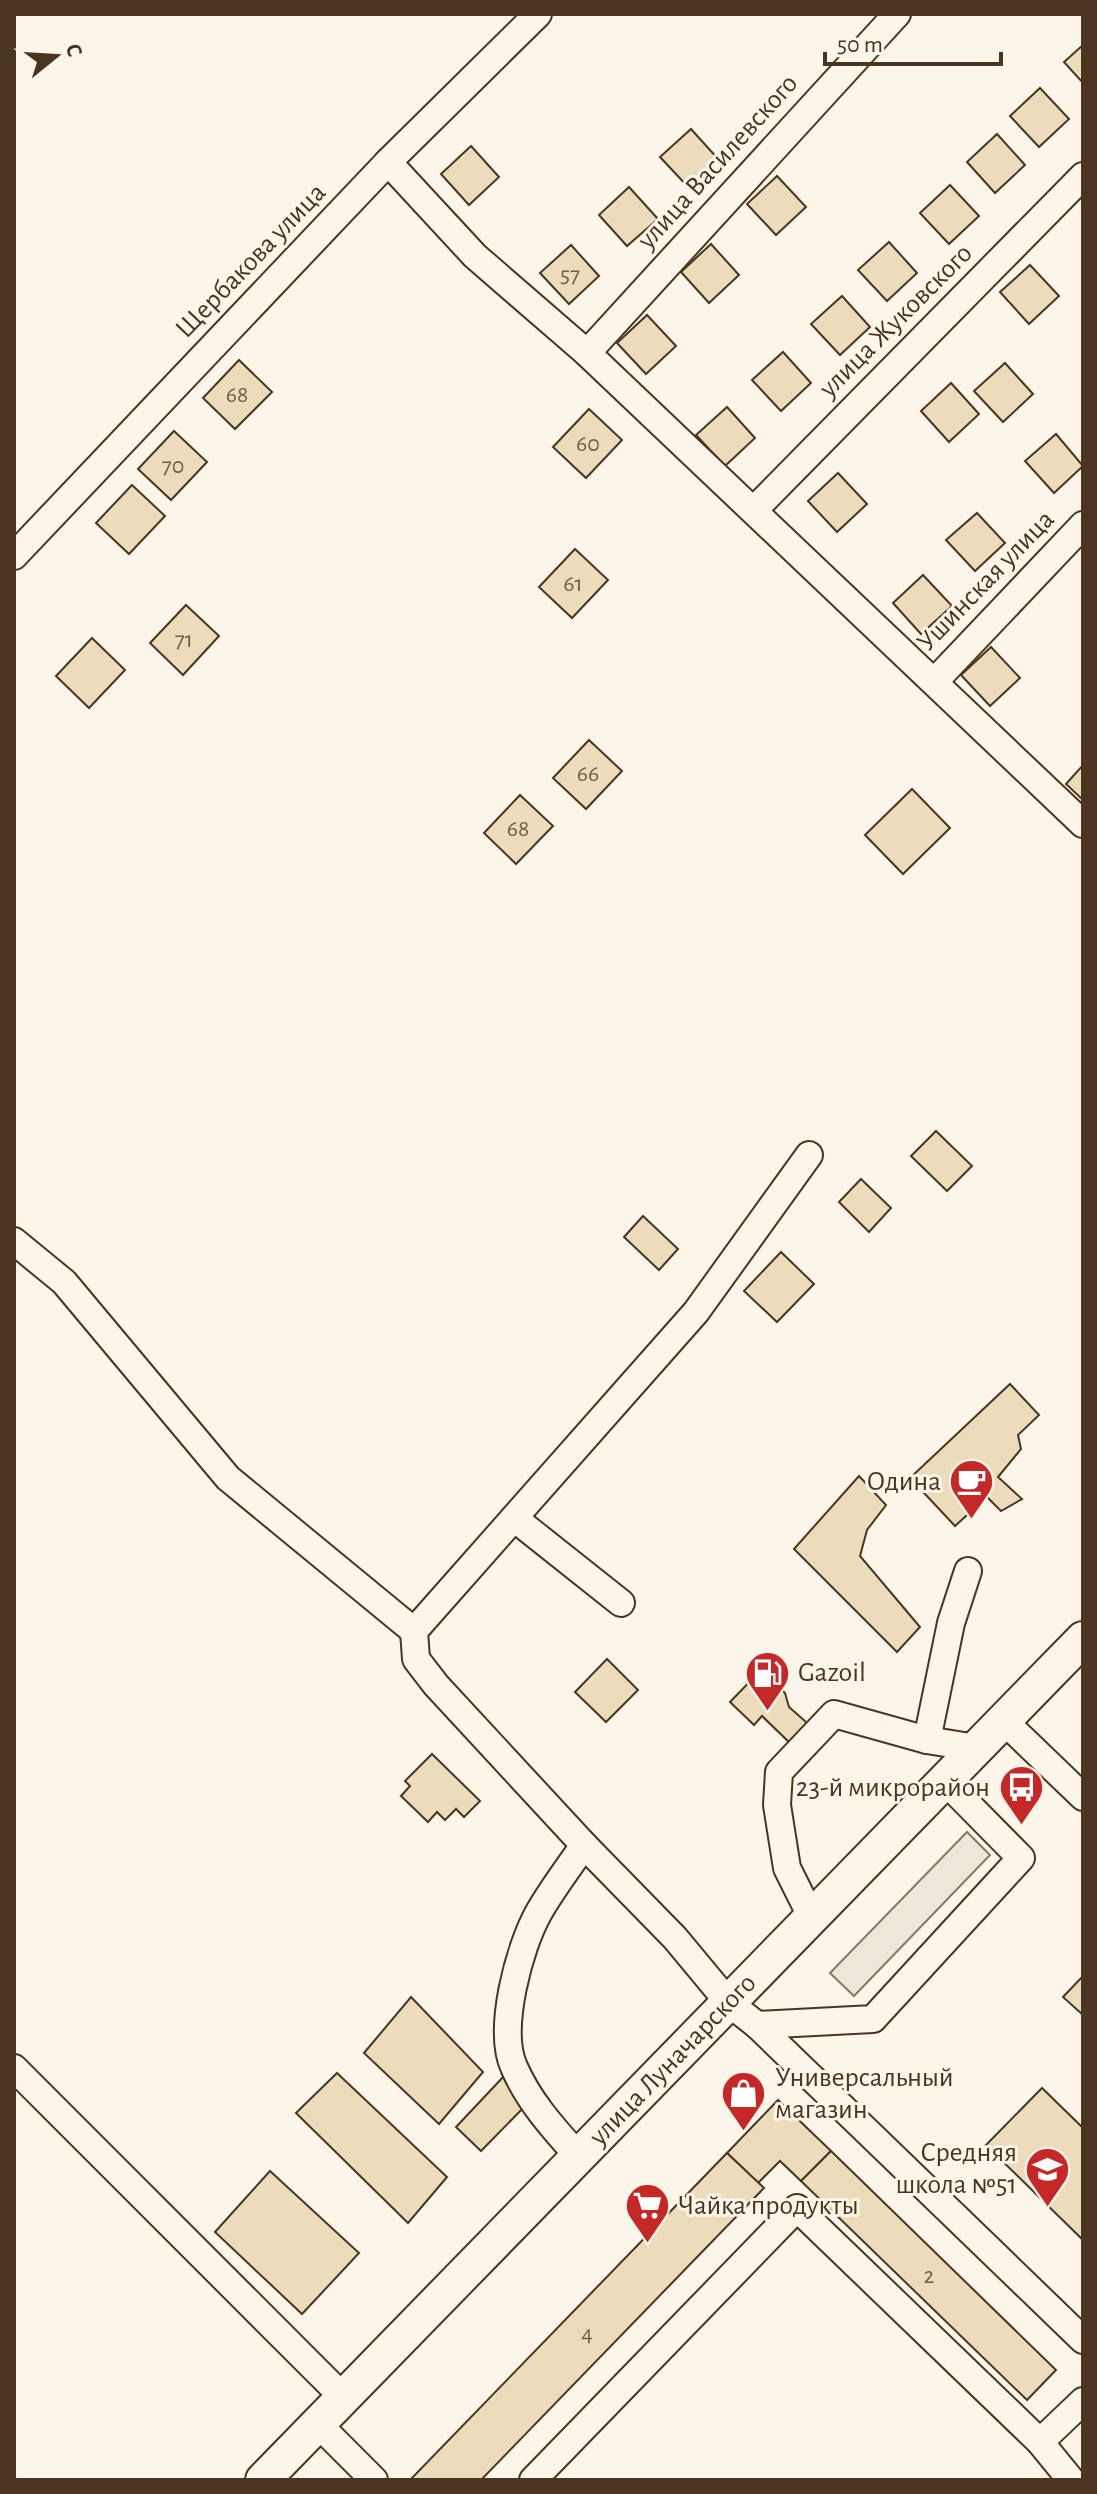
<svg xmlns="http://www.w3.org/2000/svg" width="1097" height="2494" viewBox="0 0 1097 2494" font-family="'Alegreya Sans',sans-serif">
	<rect width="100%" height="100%" fill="#fbf6e9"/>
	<path fill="#ede7d9" stroke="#887966" stroke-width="2" d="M967,1832L990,1855L854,1996L830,1973Z"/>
	<g fill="#ecdcbc" stroke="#4a3520" stroke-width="2">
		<path d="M1083,45V83L1064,62Z"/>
		<path d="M1040,88L1069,119L1039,147L1010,116Z"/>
		<path d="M691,129L719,160L689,188L660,157Z"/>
		<path d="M997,134L1025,165L995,193L967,162Z"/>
		<path d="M471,146L499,177L469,205L441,174Z"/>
		<path d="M777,176L806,207L776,235L747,204Z"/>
		<path d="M950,185L979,216L949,244L920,213Z"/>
		<path d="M629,187L658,219L627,246L599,215Z"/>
		<path d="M889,242L917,273L887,301L858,270Z"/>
		<path d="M711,244L739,275L709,303L681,272Z"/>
		<path d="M571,245L599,276L569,304L540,273Z"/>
		<path d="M1030,265L1059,296L1029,324L1000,292Z"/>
		<path d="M842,296L870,327L840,355L811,324Z"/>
		<path d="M647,315L676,346L646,374L617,343Z"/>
		<path d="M783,352L811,383L781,411L752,380Z"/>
		<path d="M239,360L272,392L235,429L203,398Z"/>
		<path d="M1005,363L1033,394L1003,422L974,391Z"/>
		<path d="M951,383L979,414L949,442L921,411Z"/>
		<path d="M727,407L755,438L725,466L696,435Z"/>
		<path d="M589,409L622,440L586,478L553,447Z"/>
		<path d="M174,431L207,462L171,500L138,469Z"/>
		<path d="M1056,434L1083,466L1054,493L1025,461Z"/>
		<path d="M838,473L867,504L837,532L808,501Z"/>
		<path d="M132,485L165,516L129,554L96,523Z"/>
		<path d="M977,513L1005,543L975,571L946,540Z"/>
		<path d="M575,549L608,580L572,618L539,587Z"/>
		<path d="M923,575L952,606L921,634L893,603Z"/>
		<path d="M186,605L219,636L183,675L150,643Z"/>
		<path d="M92,638L125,670L89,708L56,676Z"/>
		<path d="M991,647L1020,678L990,706L961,675Z"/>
		<path d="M589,740L622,771L586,809L553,778Z"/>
		<path d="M1083,765V800L1066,784Z"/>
		<path d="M912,789L950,828L903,874L865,835Z"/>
		<path d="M520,795L553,826L516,864L484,833Z"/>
		<path d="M936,1131L972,1166L947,1191L911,1156Z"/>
		<path d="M861,1179L891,1208L869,1232L839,1202Z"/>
		<path d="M643,1216L678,1249L659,1270L624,1237Z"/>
		<path d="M781,1252L814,1284L777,1322L744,1291Z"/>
		<path d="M1010,1384L1039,1415L1018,1435L1021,1449L998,1477L1022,1499L1001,1511L987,1497L955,1526L910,1478Z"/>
		<path d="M859,1476L886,1505L867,1530L860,1556L920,1627L897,1652L794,1549Z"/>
		<path d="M607,1659L638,1690L606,1722L575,1692Z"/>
		<path d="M761,1670L785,1693L789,1707L805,1721L809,1729L793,1746L762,1716L754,1725L730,1702Z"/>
		<path d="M432,1754L480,1801L464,1817L456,1809L445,1820L437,1812L428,1822L401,1796L410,1786L405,1781Z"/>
		<path d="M1083,1976V2015L1063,1997Z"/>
		<path d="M411,1997L483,2072L439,2124L364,2053Z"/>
		<path d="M337,2073L447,2177L408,2223L296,2113Z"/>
		<path d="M505,2075L531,2100L481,2151L456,2127Z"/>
		<path d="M1042,2088L1083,2128V2240L986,2145Z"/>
		<path d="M778,2100L831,2151L801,2181L780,2161L758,2183L727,2153Z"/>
		<path d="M831,2151L1056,2370L1027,2400L801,2181Z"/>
		<path d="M727,2153L764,2188L481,2480H410Z"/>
		<path d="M270,2171L359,2253L302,2314L215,2232Z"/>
	</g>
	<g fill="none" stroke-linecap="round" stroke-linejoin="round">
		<defs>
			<g id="minor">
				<path d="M388,162L475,256L587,353L1083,824"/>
				<path d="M587,353L897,14"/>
				<path d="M754,510L1083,176"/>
				<path d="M14,556L388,162L538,14"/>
				<path d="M935,681L1083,525"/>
				<path d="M809,1155L696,1312L414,1631L416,1659L436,1685L584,1845L675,1938L729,2003L757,2025L1083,2340"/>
				<path d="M14,1241L64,1282L228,1478L414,1631"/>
				<path d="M514,1518L621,1603"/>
				<path d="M1004,1721L1083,1797"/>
				<path d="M927,1740L951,1623L968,1571"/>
				<path d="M812,1918L787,1868L777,1805L779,1772L834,1714L927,1740L976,1748"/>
				<path d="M757,2025L873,2019L1021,1858L945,1781"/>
				<path d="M14,2068L345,2399"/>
				<path d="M579,2157C554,2129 529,2102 514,2067C497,2030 519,1947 539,1912C552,1889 569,1867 584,1845"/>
				<path d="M319,2425L374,2480"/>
				<path d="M533,2480L797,2208L1040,2442"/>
				<path d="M1071,2480L1040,2442L1083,2401"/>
			</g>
			<path id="major" d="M263,2480L1083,1639"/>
		</defs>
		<use href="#minor" stroke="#4a3520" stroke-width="30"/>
		<use href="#major" stroke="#4a3520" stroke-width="38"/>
		<use href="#minor" stroke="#fbf6e9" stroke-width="26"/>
		<use href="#major" stroke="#fbf6e9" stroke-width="34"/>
	</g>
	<defs>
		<symbol id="cafe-pin" viewBox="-11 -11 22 30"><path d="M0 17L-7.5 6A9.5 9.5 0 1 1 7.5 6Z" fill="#c62828" stroke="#fbf6e9"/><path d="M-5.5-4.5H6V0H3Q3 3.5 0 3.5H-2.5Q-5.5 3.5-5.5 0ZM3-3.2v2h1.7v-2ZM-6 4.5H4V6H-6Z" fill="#fff"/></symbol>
		<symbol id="fuel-pin" viewBox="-11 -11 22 30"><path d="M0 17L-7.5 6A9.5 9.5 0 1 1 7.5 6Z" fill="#c62828" stroke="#fbf6e9"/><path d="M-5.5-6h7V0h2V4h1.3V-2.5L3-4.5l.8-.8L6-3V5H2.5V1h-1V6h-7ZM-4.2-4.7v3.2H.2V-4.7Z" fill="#fff"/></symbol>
		<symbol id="bus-pin" viewBox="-11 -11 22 30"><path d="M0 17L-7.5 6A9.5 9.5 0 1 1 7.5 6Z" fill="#c62828" stroke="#fbf6e9"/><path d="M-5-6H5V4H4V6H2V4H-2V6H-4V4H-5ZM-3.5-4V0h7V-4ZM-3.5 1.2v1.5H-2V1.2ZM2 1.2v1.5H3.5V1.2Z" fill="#fff"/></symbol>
		<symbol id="shop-pin" viewBox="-11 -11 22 30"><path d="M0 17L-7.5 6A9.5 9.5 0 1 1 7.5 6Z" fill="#c62828" stroke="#fbf6e9"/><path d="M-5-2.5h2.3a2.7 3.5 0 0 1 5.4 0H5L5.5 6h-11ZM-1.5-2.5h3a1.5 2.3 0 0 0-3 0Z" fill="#fff"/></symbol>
		<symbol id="school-pin" viewBox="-11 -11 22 30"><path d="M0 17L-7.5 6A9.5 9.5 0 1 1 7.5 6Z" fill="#c62828" stroke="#fbf6e9"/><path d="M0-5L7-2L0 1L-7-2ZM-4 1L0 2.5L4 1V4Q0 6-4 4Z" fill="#fff"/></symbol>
		<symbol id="supermarket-pin" viewBox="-11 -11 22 30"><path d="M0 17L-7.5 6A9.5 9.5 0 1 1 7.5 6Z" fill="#c62828" stroke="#fbf6e9"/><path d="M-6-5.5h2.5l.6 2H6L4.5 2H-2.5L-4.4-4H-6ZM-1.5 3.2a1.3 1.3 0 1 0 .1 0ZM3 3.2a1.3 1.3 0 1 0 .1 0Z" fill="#fff"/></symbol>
	</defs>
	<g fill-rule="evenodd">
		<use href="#cafe-pin" x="946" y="1456" width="51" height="69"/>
		<use href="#fuel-pin" x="742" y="1648" width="51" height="69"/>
		<use href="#bus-pin" x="996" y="1762" width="51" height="69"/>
		<use href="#shop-pin" x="718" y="2068" width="51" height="69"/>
		<use href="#school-pin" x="1022" y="2144" width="51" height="69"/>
		<use href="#supermarket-pin" x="622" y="2180" width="51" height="69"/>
	</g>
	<g text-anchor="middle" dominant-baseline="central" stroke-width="6" stroke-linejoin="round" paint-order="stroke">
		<g font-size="24" fill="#725f47">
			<text x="570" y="275">57</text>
			<text x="237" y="395">68</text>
			<text x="588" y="444">60</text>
			<text x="173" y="466">70</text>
			<text x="573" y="584">61</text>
			<text x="184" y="640">71</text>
			<text x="588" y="774">66</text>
			<text x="518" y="829">68</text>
			<text x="929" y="2276">2</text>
			<text x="587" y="2334">4</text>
		</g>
		<g font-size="28" fill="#4a3520" stroke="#fbf6e9">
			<text transform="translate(718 162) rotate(-48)">улица Василевского</text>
			<text transform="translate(251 261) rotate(-46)">Щербакова улица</text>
			<text transform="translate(896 321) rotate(-45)">улица Жуковского</text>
			<text transform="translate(986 581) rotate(-46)">Ушинская улица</text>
			<text transform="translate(673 2060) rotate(-46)">улица Луначарского</text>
		</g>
		<g font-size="28" fill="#4a3520" stroke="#fbf6e9" text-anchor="end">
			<text x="941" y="1482">Одина</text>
			<text x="798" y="1673" text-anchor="start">Gazoil</text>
			<text x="990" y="1788">23-й микрорайон</text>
			<text x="775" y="2078" text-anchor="start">Универсальный<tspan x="775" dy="32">магазин</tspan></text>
			<text x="1017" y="2153">Средняя<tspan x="1017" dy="32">школа №51</tspan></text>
			<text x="678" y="2206" text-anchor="start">Чайка продукты</text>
		</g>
	</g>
	<rect width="1097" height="2494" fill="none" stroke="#4a3520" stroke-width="32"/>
	<g transform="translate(56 56) rotate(72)" stroke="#fbf6e9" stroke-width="6" paint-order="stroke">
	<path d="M0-6L14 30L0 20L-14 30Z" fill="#4a3520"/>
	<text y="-12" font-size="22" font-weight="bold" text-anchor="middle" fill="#4a3520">С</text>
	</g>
	<path d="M825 52v12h176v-12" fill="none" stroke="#4a3520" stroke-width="4"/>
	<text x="837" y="52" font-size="24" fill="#4a3520" stroke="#fbf6e9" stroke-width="6" paint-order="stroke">50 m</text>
</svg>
